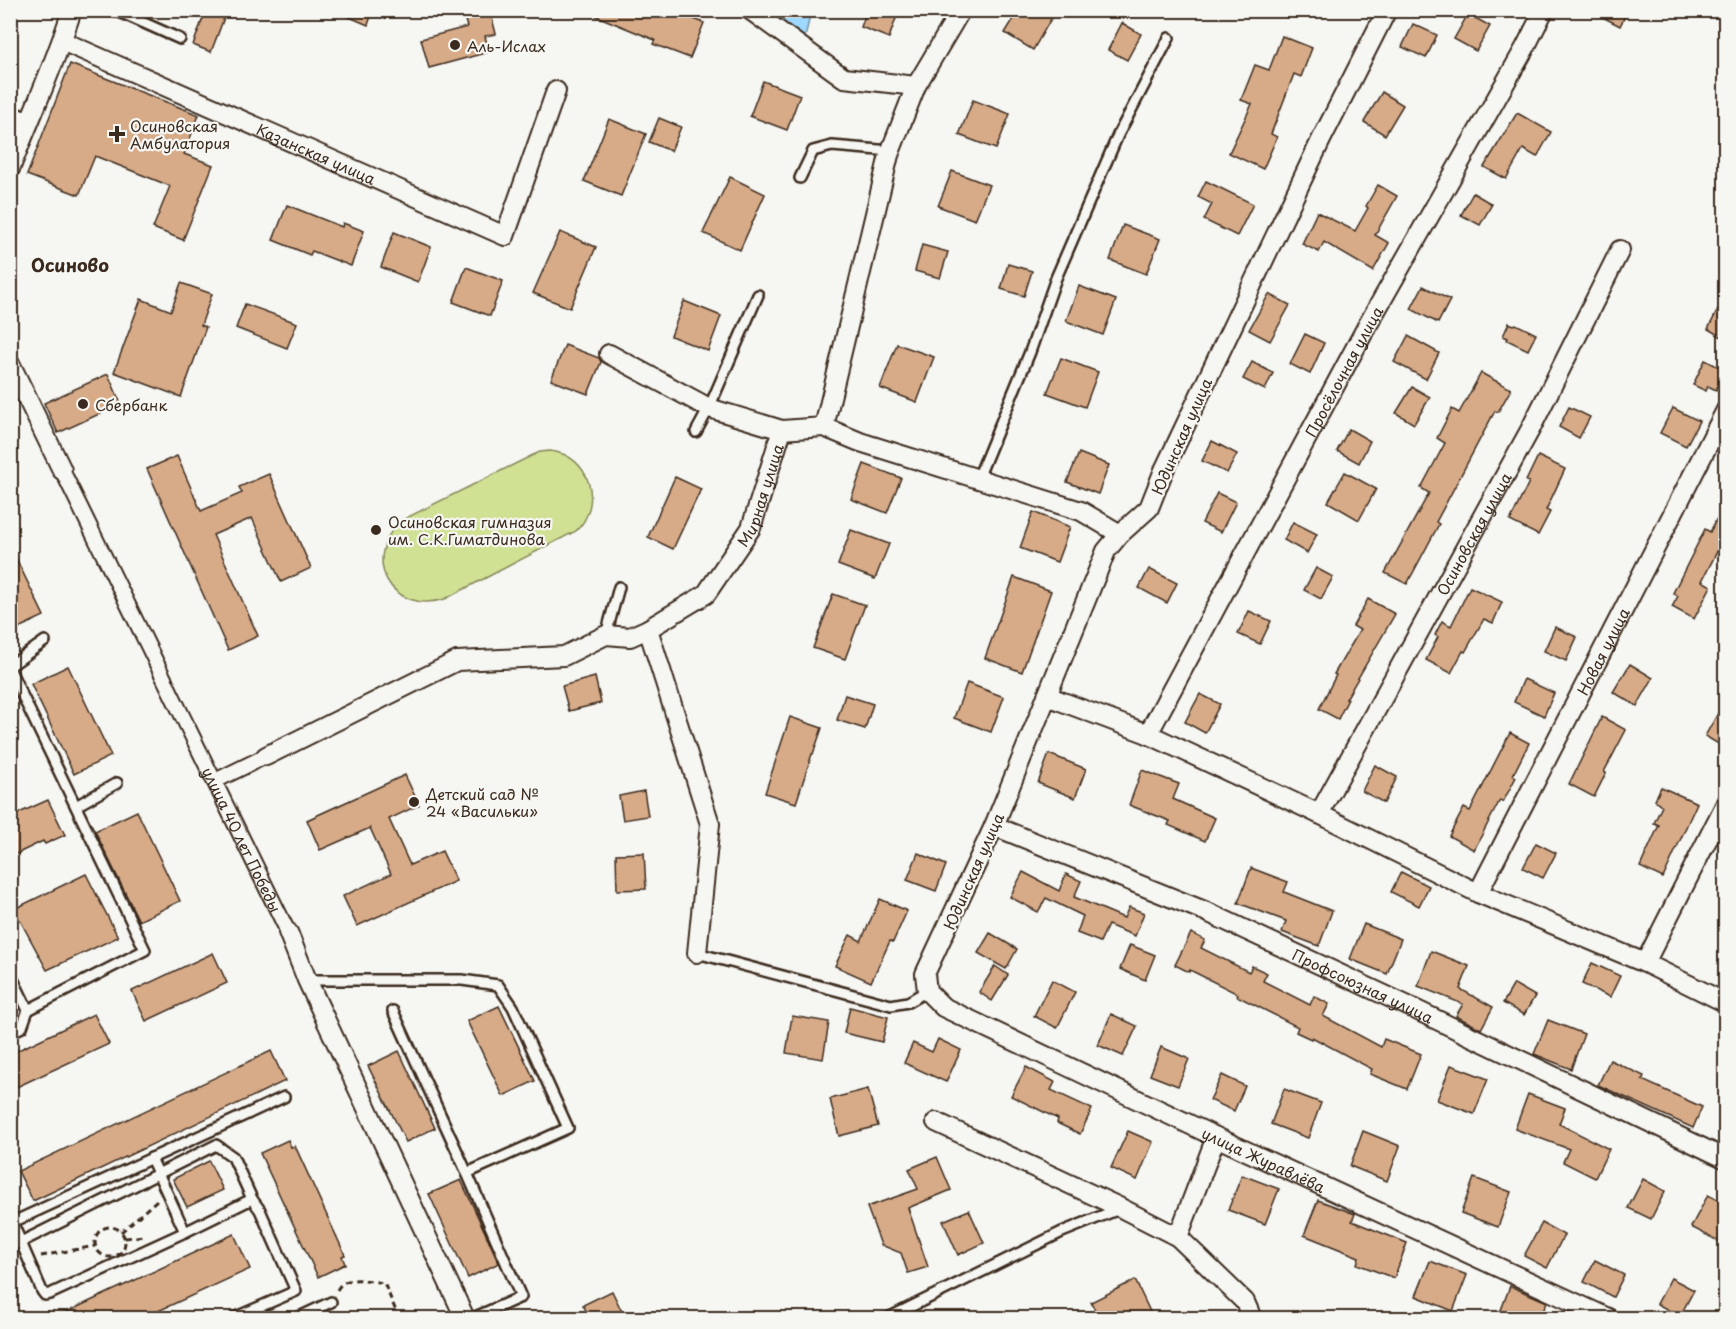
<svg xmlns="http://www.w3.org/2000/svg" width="1736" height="1329" viewBox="0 0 1736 1329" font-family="'Playpen Sans',sans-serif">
	<rect width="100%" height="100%" fill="#f6f6f2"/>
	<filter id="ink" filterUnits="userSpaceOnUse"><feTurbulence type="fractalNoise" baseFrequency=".0167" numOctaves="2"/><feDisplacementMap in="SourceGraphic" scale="12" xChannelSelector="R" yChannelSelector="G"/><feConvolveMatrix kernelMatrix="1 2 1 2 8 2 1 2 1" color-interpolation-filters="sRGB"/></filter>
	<g filter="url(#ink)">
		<path fill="#d0e194" stroke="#868659" stroke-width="1.5" d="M550,451C590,455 604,504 576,531L445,599C392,615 360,561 400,521L531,456L540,452Z"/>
		<path fill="#9ed8fe" stroke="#7692a4" stroke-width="1.5" d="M766,11H811L803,47Z"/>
		<g fill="#d7ab88" stroke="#3b2a1e" stroke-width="1.5">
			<path d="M206,10H227L211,52L193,45Z"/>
			<path d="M333,10H373L368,25Z"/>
			<path d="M462,10H490L496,34L485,36L489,52L429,68L421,39L467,27Z"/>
			<path d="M582,10H671L704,23L690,58L653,44L655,40Z"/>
			<path d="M867,10H899L889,38L861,27Z"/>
			<path d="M1019,10H1056L1033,50L1005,33Z"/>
			<path d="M1589,10H1628L1620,26Z"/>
			<path d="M1468,14L1490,26L1476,51L1454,39Z"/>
			<path d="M1122,23L1141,34L1127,60L1108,50Z"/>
			<path d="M1413,24L1437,35L1426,58L1402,47Z"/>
			<path d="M1282,36L1312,48L1301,77L1294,74L1271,134L1277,137L1263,169L1229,153L1252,104L1241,100L1255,65L1269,70Z"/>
			<path d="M70,64L199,115L184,154L213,165L183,240L153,228L170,186L95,156L79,195L27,175Z"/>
			<path d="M763,81L800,95L787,130L750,116Z"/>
			<path d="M1382,92L1403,105L1385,135L1364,122Z"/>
			<path d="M973,100L1010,114L996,149L959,135Z"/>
			<path d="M1517,113L1551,132L1537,157L1523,149L1506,179L1484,167Z"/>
			<path d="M659,118L681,127L671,151L649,142Z"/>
			<path d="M609,119L646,134L621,196L584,181Z"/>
			<path d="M952,171L989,185L975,220L938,206Z"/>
			<path d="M730,177L765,194L740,250L703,233Z"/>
			<path d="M1206,181L1253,204L1237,236L1204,220L1212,204L1198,197Z"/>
			<path d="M1378,185L1397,196L1375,235L1389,243L1373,271L1324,242L1319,252L1302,244L1317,212L1355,231L1368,208L1366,206Z"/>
			<path d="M1473,193L1492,204L1480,225L1461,215Z"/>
			<path d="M287,205L342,227L343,223L364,231L351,266L312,251L310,255L273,240Z"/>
			<path d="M1123,225L1160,239L1146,274L1110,260Z"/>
			<path d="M394,232L431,247L418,282L381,267Z"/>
			<path d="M560,232L596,247L570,308L533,293Z"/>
			<path d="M922,245L948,252L940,278L915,271Z"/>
			<path d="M1008,264L1032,271L1024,296L1001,289Z"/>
			<path d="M466,267L503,281L490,316L453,302Z"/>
			<path d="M181,283L212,294L201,325L206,327L181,397L114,372L141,299L171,311Z"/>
			<path d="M1079,286L1116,300L1103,335L1066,321Z"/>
			<path d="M1423,286L1450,300L1438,323L1411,309Z"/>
			<path d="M1269,294L1290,305L1270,341L1249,330Z"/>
			<path d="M1725,296V339L1708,329Z"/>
			<path d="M684,301L721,316L708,351L671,336Z"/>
			<path d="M245,304L297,323L287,348L236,328Z"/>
			<path d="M1509,323L1514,325L1516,324L1536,334L1528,350L1507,340L1508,338L1503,336Z"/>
			<path d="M1305,334L1324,343L1310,374L1290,364Z"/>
			<path d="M1408,336L1439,353L1426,379L1394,362Z"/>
			<path d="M897,344L934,357L917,402L880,388Z"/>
			<path d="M565,345L599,358L601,362L588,394L551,380Z"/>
			<path d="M1061,358L1098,372L1085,407L1047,393Z"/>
			<path d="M1705,360L1725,370L1716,390L1708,386L1706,391L1693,385Z"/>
			<path d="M1252,362L1273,373L1265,390L1243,379Z"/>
			<path d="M1481,373L1511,389L1498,412L1495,411L1436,522L1439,524L1407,584L1385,573L1429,493L1421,488L1445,443L1437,438L1452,409L1459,413Z"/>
			<path d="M108,374L121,404L58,433L44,403Z"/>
			<path d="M1412,387L1430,397L1414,424L1396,413Z"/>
			<path d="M1569,407L1590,417L1579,438L1559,427Z"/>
			<path d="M1673,408L1699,421L1686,446L1660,433Z"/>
			<path d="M1349,429L1370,441L1359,463L1337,451Z"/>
			<path d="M1212,441L1237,454L1227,473L1202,461Z"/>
			<path d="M1079,453L1109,465L1098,494L1067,482Z"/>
			<path d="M177,456L201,511L242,493L239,487L269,474L311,568L281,582L252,518L213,535L258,636L228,650L147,469Z"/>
			<path d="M1538,456L1565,469L1546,510L1550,512L1538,535L1510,521L1529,482L1526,481Z"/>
			<path d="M864,464L901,478L887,513L851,499Z"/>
			<path d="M1345,472L1376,489L1359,520L1328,502Z"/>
			<path d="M675,477L701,489L673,549L648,537Z"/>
			<path d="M1217,493L1236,502L1221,532L1202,523Z"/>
			<path d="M1725,502V536L1702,581L1711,586L1694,619L1672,607L1678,596L1673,593L1705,529L1710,532Z"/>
			<path d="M1033,512L1070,527L1057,562L1020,548Z"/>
			<path d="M1293,522L1317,534L1307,553L1284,540Z"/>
			<path d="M851,530L889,544L875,579L838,565Z"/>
			<path d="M10,546L44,616L10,632Z"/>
			<path d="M1316,568L1333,577L1321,599L1304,590Z"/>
			<path d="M1149,569L1177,583L1167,603L1139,588Z"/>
			<path d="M1014,577L1051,591L1022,672L985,658Z"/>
			<path d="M1470,587L1502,602L1493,623L1484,619L1465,652L1463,651L1451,673L1426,660L1438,637L1435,635L1442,621L1451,626Z"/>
			<path d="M833,594L865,605L845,659L813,648Z"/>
			<path d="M1368,599L1395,614L1346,699H1348L1338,719L1319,709L1336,675L1334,674L1360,630L1353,626Z"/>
			<path d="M1249,611L1271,621L1260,644L1238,634Z"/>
			<path d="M1555,627L1577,637L1566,661L1544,651Z"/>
			<path d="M1630,664L1653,678L1637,706L1613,692Z"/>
			<path d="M68,666L111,756L74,774L31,684Z"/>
			<path d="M595,677L601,703L569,711L562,686Z"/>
			<path d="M1524,679L1554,693L1544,716L1514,702Z"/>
			<path d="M967,683L1004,697L991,732L954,718Z"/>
			<path d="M1200,694L1220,704L1205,733L1185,722Z"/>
			<path d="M845,695L873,704L865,729L837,720Z"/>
			<path d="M1725,701V748L1705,736Z"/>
			<path d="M790,717L822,728L813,754H812L796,803L765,793Z"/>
			<path d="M1602,717L1626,730L1604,772L1606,773L1594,797L1569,784Z"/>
			<path d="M1510,733L1529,743L1513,775L1516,777L1503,802L1500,800L1474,850L1449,836L1464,808L1470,811Z"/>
			<path d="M1049,754L1086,769L1075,798L1038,783Z"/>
			<path d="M1375,765L1397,777L1384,803L1362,791Z"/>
			<path d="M1142,770L1179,784L1173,799L1215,818L1205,841L1168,825L1170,821L1129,805Z"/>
			<path d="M405,775L419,805L389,819L410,865L442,851L456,881L357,926L343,896L391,874L370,828L320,850L307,820Z"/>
			<path d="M1661,787L1697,803L1663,878L1640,867L1659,825L1654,823L1662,806L1655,800Z"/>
			<path d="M644,791L648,816L623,820L619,796Z"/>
			<path d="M48,800L65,835L45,844L43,841L10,857V817Z"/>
			<path d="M137,811L180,901L139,921L95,831Z"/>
			<path d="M1536,843L1556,853L1543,878L1523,868Z"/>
			<path d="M644,853L646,889L617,890L616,854Z"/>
			<path d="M918,853L946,865L936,891L907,880Z"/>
			<path d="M1251,868L1288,882L1284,892L1332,911L1319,946L1282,932L1286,921L1238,903Z"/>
			<path d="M1023,872L1059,891L1066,874L1081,881L1074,897L1124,918L1129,907L1144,913L1135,936L1108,925L1100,942L1077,933L1083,916L1046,898L1038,912L1010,897Z"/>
			<path d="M1401,872L1429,886L1419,906L1391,892Z"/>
			<path d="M86,874L118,937L47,970L14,909Z"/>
			<path d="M880,899L907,911L893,942L890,941L871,982L835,966L850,935L861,941Z"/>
			<path d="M1364,924L1401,939L1387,974L1350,959Z"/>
			<path d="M990,933L1017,949L1006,969L978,953Z"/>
			<path d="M1191,933L1205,940L1201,948L1249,972L1252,966L1267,973L1263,981L1310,1005L1314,996L1329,1004L1323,1016L1381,1047L1384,1039L1421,1054L1407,1089L1370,1074L1372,1069L1312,1037L1311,1039L1296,1032L1298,1027L1237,996L1238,994L1190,970L1189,972L1175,965Z"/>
			<path d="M1130,945L1155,955L1145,980L1120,969Z"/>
			<path d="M1431,951L1469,966L1460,989L1493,1007L1481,1029L1456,1016L1463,1004L1418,986Z"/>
			<path d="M213,953L227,983L146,1021L132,991Z"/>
			<path d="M1592,963L1620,976L1610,997L1582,984Z"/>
			<path d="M995,966L1008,975L992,1001L979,992Z"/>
			<path d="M1052,980L1075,992L1057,1028L1034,1016Z"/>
			<path d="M1514,984L1535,996L1524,1015L1503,1003Z"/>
			<path d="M499,1006L535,1081L503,1096L467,1021Z"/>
			<path d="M850,1007L888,1017L882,1042L844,1033Z"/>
			<path d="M94,1014L109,1044L10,1090V1054Z"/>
			<path d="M1111,1014L1137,1026L1123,1056L1098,1045Z"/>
			<path d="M792,1016L829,1022L823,1059L786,1053Z"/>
			<path d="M1548,1020L1584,1034L1571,1069L1534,1054Z"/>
			<path d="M938,1039L961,1050L946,1082L904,1063L913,1043L932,1052Z"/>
			<path d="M1161,1047L1189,1059L1178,1086L1150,1075Z"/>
			<path d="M271,1051L285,1081L33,1201L18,1171Z"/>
			<path d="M399,1051L435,1128L406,1142L368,1066Z"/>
			<path d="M1610,1060L1644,1076L1642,1080L1702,1107L1693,1128L1598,1085Z"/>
			<path d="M1451,1065L1488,1079L1474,1114L1437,1100Z"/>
			<path d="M1026,1067L1055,1082L1051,1090L1092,1109L1080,1134L1057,1123L1058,1119L1011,1096Z"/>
			<path d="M1222,1075L1245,1086L1234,1111L1210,1100Z"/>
			<path d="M868,1089L878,1126L839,1136L830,1099Z"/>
			<path d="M1284,1089L1321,1103L1308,1138L1271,1124Z"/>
			<path d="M1528,1094L1565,1108L1559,1124L1609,1149L1595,1178L1563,1162L1569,1149L1515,1129Z"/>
			<path d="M1128,1131L1153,1142L1137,1180L1111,1168Z"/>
			<path d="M1363,1131L1400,1146L1387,1181L1350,1166Z"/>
			<path d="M288,1140L291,1147L295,1146L345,1255L342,1256L345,1264L318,1277L260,1153Z"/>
			<path d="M937,1157L951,1190L908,1208L928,1267L908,1273L901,1253L881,1245L867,1207L918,1189L909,1169Z"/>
			<path d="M209,1161L223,1190L187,1207L173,1179Z"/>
			<path d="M1242,1175L1279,1189L1265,1224L1228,1210Z"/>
			<path d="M1474,1178L1511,1192L1498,1227L1461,1213Z"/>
			<path d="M1643,1179L1665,1191L1651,1219L1628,1208Z"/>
			<path d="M461,1180L499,1263L468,1278L429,1194Z"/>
			<path d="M1708,1195L1725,1204V1231L1720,1242L1691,1227Z"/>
			<path d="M1318,1200L1355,1214L1352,1221L1407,1243L1394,1278L1357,1264L1359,1257L1304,1235Z"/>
			<path d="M969,1210L984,1243L958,1255L943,1221Z"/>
			<path d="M1542,1223L1564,1235L1547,1268L1524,1256Z"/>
			<path d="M234,1234L250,1269L143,1318H54Z"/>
			<path d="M1595,1260L1624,1275L1613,1297L1584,1282Z"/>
			<path d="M1430,1261L1467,1275L1453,1311L1416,1296Z"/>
			<path d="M1671,1278L1694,1290L1680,1316L1657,1304Z"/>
			<path d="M1135,1280L1153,1318H1099L1091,1302Z"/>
			<path d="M1510,1286L1547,1302L1540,1318H1498Z"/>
			<path d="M612,1291L625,1318H590L583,1305Z"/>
		</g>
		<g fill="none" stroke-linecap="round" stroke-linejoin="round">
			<defs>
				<g id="service">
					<path d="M115,10L180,39"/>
					<path d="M10,111L30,118"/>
					<path d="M800,178L813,151L832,146L891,151"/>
					<path d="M696,432L709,408L758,295"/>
					<path d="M978,478L1030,352L1056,278L1118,135L1169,38"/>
					<path d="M606,635L619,587"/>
					<path d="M10,666L45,641"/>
					<path d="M10,670L145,950L28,1010"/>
					<path d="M76,806L117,783"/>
					<path d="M697,953L891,1005L908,1002L927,991"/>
					<path d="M10,973L28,1010L22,1027L10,1033"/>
					<path d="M307,980H462L498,985L513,1007L568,1128L467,1173L521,1297L473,1318"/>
					<path d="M393,1011L467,1173"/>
					<path d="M151,1158L185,1232"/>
					<path d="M10,1217L42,1291L45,1295L50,1294L185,1232L252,1199L233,1157L216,1145L21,1242L10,1247"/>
					<path d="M13,1222L284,1097"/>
					<path d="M234,1318L296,1291L260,1210L252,1199"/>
					<path d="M297,1318L331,1302"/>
					<path d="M888,1318L1062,1232L1119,1209"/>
				</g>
				<g id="pedestrian">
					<path id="s1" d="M62,470L288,932"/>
					<path d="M215,781L266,756"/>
				</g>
				<g id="minor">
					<path d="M750,10L844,78L916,86"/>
					<path id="s2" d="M1387,10L1321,140L1164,470L1149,508L1120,534L1106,551L994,826L925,974L927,991L943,1007L1216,1137L1608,1318"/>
					<path id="s3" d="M62,41L505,236L556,91"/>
					<path d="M10,169C31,116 55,64 72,10"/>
					<path d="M609,354L709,408L782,430"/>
					<path d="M10,363L62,470"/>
					<path d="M824,427L860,442L1081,511L1120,534"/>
					<path d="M1047,696L1148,734L1319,814L1478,893L1645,963L1726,1003"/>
					<path id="s4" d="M1148,734L1366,328L1525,48L1544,10"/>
					<path d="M266,756L457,661L564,656L606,635L630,637L648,629"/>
					<path id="s5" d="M1319,814L1530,430L1620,250"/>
					<path id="s6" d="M994,826L1207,912L1406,1005L1726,1159"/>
					<path id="s7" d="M1478,893L1726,410"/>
					<path d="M288,932L307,980L465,1318"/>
					<path id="s8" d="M697,953L710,824L648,629L706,594L751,528L782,430L824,427L889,155L916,86L961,10"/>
					<path d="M1645,963L1726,803"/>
					<path d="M936,1122L1121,1208L1178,1237"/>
					<path d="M1216,1137L1178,1237L1245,1302L1252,1318"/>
				</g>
			</defs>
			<use href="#service" stroke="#3b2a1e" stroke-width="14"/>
			<use href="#pedestrian" stroke="#3b2a1e" stroke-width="18"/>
			<use href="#minor" stroke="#3b2a1e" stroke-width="22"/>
			<g stroke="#3b2a1e" stroke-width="3" stroke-dasharray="6 4.5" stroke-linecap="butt">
				<circle cx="110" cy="1242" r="15"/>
				<path d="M121,1232L158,1199"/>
				<path d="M125,1238L144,1236"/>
				<path d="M41,1256L95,1246"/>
				<path d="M337,1290C345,1274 369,1281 384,1283L399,1318"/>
			</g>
			<use href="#service" stroke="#f6f6f2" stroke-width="9"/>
			<use href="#pedestrian" stroke="#f6f6f2" stroke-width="14"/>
			<use href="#minor" stroke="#f6f6f2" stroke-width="18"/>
		</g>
	</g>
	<g fill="#3b2a1e" stroke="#f6f6f2" stroke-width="2">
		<circle cx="455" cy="45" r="6"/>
		<path d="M114 125h6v6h6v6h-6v6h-6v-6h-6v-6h6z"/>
		<circle cx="83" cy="404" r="6"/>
		<circle cx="376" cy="530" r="6"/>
		<circle cx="414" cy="802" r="6"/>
	</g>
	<g text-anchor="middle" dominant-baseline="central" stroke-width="4.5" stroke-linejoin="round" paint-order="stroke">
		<g font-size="15" fill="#3b2a1e" stroke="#f6f6f2" text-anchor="start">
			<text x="467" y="45">Аль-Ислах</text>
			<text x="130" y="125">Осиновская<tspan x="130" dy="17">Амбулатория</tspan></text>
			<text x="95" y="404">Сбербанк</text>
			<text x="388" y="521">Осиновская гимназия<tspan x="388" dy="17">им. С.К.Гиматдинова</tspan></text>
			<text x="426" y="793">Детский сад №<tspan x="426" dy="17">24 «Васильки»</tspan></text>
		</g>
		<g font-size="15" fill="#3b2a1e" stroke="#f6f6f2">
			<text stroke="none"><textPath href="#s3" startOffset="278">Казанская улица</textPath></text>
			<text stroke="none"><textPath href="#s4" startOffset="412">Просёлочная улица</textPath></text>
			<text transform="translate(1181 436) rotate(-66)">Юдинская улица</text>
			<text stroke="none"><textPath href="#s8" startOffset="516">Мирная улица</textPath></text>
			<text stroke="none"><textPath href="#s5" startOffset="320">Осиновская улица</textPath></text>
			<text stroke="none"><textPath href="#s7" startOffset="272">Новая улица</textPath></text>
			<text stroke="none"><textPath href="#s1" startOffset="411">улица 40 лет Победы</textPath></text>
			<text transform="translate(973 871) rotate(-66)">Юдинская улица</text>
			<text stroke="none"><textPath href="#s6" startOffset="402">Профсоюзная улица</textPath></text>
			<text stroke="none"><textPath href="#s2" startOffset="1468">улица Журавлёва</textPath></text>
		</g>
		<g font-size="18" font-weight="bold" fill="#3b2a1e" stroke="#f6f6f2">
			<text x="70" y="264">Осиново</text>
		</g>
	</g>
	<rect width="1736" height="1329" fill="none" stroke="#f6f6f2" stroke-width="36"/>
	<rect x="18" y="18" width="1700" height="1293" fill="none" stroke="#3b2a1e" stroke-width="2" filter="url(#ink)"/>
</svg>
